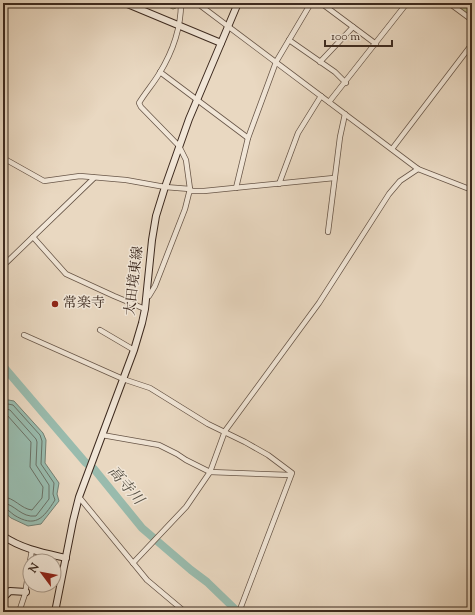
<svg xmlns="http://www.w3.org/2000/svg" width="475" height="615" viewBox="0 0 475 615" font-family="'Sorts Mill Goudy','Noto Serif JP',serif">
	<rect width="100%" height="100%" fill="#e9d8c1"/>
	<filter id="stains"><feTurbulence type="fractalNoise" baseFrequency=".005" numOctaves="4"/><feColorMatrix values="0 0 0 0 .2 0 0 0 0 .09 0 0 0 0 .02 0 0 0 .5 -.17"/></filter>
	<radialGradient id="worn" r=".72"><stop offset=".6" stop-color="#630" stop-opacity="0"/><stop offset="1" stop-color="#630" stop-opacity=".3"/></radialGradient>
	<g fill="#babe90" stroke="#7c7458">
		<path d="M159,3H176V8L173,9Z"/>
		<path d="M453,3H472V18Z"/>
	</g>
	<path fill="#99bbad" stroke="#748174" d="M3,399L14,401L43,433L46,440L45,463L59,483L57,494L59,501L41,524L28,526L11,518L3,511Z"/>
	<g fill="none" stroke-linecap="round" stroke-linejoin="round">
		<g stroke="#6b7266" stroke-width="1">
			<path d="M3,403L13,405L40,435L42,441L41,464L54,483L53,494L55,500C43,519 35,528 14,515C10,512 8,509 3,508"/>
			<path d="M3,408L10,410L36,439L37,442L36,465L49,485V499L36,516C21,518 15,504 3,503"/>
			<path d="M3,414L7,415L31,442L30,467L43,487L42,498L32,510C21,509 14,497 3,497"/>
		</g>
		<path stroke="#99bbad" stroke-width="8" d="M3,366L85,462L94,469L142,528L191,570L207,582L238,612"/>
		<defs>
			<g id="street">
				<path d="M197,3L418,169L472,190"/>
				<path d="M321,3L376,44"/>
				<path d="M449,3L472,20"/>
				<path d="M289,40L335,72L346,83"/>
				<path d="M320,62L353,27"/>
				<path d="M160,72L248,138"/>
				<path d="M329,102L407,3"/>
				<path d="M392,149L472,44"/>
				<path d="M3,158L44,181L80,176L126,180L165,187L190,189"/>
				<path d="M279,184L298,133L321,96"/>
				<path d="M236,188L248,138L276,62L311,3"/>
				<path d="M190,191H204L334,178"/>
				<path d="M328,232L340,137L345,114"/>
				<path d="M33,237L66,274L114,296L145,309"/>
				<path d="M7,262L94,178"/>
				<path d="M146,298L149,296L155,286L185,209L190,189L186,160L179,146L141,107L139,103C145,93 153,84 159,74C172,53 181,29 181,3"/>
				<path d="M100,330L134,350"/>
				<path d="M24,335L123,379L150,388L208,424L245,442L268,455L292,473L239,612"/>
				<path d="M102,435L159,445L177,454L186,460L210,472L290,475"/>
				<path d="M79,497L147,580L185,612"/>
				<path d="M30,561L32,550"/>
				<path d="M133,563L186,507L210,472L225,431L319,303L389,194L400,181L418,169"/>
				<path d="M19,612L25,594L30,562"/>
				<path d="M471,612L472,611"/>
			</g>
			<g id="secondary">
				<path d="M125,3L221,43"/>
				<path d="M3,536C22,549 44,553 66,558"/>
				<path d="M3,598L10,591L26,592"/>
				<path d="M55,612L73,521L79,497L134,350L142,323L145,309L152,240L156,216L165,187L189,119L238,3"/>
			</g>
		</defs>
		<use href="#street" stroke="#685648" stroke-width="6"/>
		<use href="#secondary" stroke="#3d2a1f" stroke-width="8"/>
		<use href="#street" stroke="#f1e6d7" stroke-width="4.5"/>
		<use href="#secondary" stroke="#f1e6d7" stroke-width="6"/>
	</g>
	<circle fill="#8f2418" stroke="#f1e6d7" stroke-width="1.5" cx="55" cy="304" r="4"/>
	<g text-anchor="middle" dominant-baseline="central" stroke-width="3" stroke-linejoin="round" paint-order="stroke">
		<g font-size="14" fill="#3d2a1f" stroke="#f1e6d7">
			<text transform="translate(135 281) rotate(-83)">太田境東線</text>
		</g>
		<g font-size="14" fill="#3d2a1f" stroke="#f1e6d7" text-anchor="start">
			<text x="63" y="304">常楽寺</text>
		</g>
		<g font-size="15" font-style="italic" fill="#544e42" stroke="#f1e6d7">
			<text transform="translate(125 486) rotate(49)">高寺川</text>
		</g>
	</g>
	<rect width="475" height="615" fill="none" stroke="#e9d8c1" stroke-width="16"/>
	<rect x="4" y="4" width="467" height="607" fill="none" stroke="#3d2a1f" stroke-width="2"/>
	<rect x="8" y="8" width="459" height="599" fill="none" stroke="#3d2a1f"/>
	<g transform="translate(42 573) rotate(302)"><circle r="19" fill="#f1e6d7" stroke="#a99b8d"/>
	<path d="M0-3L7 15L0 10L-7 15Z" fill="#8f2418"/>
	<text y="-6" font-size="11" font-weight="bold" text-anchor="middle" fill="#3d2a1f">N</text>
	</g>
	<path d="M325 40v6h67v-6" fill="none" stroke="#3d2a1f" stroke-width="2"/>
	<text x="331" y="40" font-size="12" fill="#3d2a1f" stroke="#f1e6d7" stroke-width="3" paint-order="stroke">100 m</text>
	<rect width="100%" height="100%" filter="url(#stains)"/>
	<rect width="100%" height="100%" fill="url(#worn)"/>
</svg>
